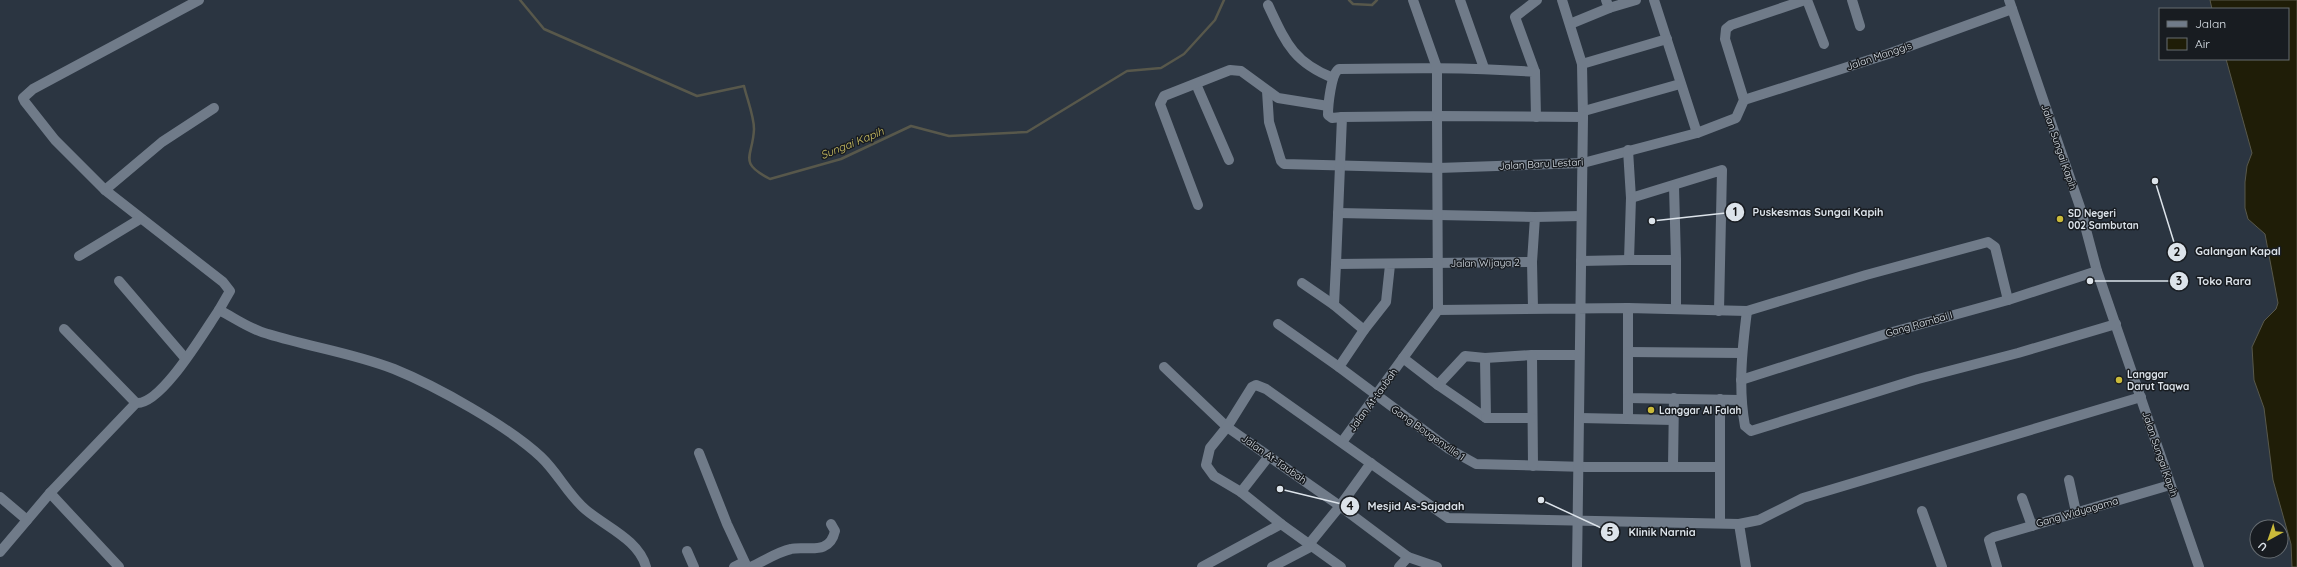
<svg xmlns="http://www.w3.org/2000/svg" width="2297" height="567" viewBox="0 0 2297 567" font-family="Quicksand,sans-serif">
	<rect width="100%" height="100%" fill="#2b3541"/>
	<path fill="#1f1d07" stroke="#58584b" d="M2210,0H2297V567H2292L2291,544L2273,480L2264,408L2254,380L2252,347L2264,321L2276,309L2278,303L2265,234L2248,219L2245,208V182L2247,166L2252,153L2226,59H2288V9H2212Z"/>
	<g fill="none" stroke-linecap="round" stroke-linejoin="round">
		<g stroke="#58584b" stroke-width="2.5">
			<path d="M520,0L544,29L697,96L744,86C747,99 754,116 754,129C753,157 737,162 770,179L841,159L911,126L949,136L1027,132L1127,71L1161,68L1184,54L1215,20L1224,0"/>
			<path d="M1349,0L1353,4L1372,5L1377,0"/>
		</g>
		<g stroke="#707b89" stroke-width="10">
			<path d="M199,0L33,89L23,98L25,102L55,140L105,190L223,282L230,291L219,310C235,318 251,330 268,334C310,347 353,353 394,369C436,386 508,426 541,457C558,473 568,495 586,510C606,527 639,540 646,567"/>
			<path d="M1460,0L1484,68"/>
			<path d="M1562,0L1582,64L1583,117"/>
			<path d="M1606,0L1609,8L1636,0"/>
			<path d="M1654,0L1697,133"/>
			<path d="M1807,0L1824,44"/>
			<path d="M1852,0L1860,26"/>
			<path d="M2009,0L2080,207L2097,271L2199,567"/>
			<path d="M1268,5C1286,43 1293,62 1333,78"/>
			<path d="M1570,24L1609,8"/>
			<path d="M1582,64L1667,39"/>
			<path d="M1535,72L1515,17L1537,0"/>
			<path d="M1196,84L1229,160"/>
			<path d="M1267,91L1269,122L1281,161L1284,164L1438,168L1583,163L1697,133L1736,118L1744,100L1725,39L1726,29L1731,25L1805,0"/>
			<path d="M1744,100L1888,54L2012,9"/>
			<path d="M1584,111L1680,84"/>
			<path d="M1342,117L1332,118L1328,115C1328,106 1331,73 1339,69C1404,68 1470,67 1535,72L1536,117"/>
			<path d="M1628,150L1631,198L1722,170L1719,311"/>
			<path d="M105,190L162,142L214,108"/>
			<path d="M1631,198L1629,260H1676L1674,186"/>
			<path d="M1198,205L1160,104L1164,96L1230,70L1241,71L1278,98L1328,106"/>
			<path d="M1338,213L1535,217L1532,262L1533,308"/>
			<path d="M1535,217L1581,216"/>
			<path d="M79,256L140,219"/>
			<path d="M1676,260V309"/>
			<path d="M1581,261L1629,260"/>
			<path d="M1336,264L1342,117L1437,116V68L1413,0"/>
			<path d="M1390,265L1386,302L1364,330L1334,305L1336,264L1532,262"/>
			<path d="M119,281L185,358"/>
			<path d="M1302,283L1334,305"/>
			<path d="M1628,308V398L1740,400"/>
			<path d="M1438,310L1403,358L1438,385L1465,356L1485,358L1532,355H1579"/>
			<path d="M1747,311C1742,350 1738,388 1745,426L1751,431L1918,379L2018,353L2116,324"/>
			<path d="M1278,324L1339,367"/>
			<path d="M64,329L136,403"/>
			<path d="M1364,330L1339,367L1449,449L1476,464L1586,467H1719"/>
			<path d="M1628,352L1742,353"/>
			<path d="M1532,355L1533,466"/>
			<path d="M1164,367L1227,427L1340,506L1310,543"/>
			<path d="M1741,380L1889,333L2008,300L2097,271"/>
			<path d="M1438,385L1486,418L1485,358"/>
			<path d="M1628,398V419"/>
			<path d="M1486,418H1532"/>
			<path d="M1580,418L1673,420"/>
			<path d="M1342,442L1403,358"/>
			<path d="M699,453L727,524L747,567"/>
			<path d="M1371,463L1340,506L1408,557L1437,567"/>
			<path d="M1673,467L1674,398"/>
			<path d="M2069,480L2076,512"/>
			<path d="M1241,492L1269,456"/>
			<path d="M50,493L119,567"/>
			<path d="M0,497L27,520"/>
			<path d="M2022,498L2032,526"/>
			<path d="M1922,511L1942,567"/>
			<path d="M1720,523V399"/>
			<path d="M1281,524L1341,567"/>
			<path d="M1739,524L1746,567"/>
			<path d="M687,551L694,567"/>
			<path d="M0,552L50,493L136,403C161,406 205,330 219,310"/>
			<path d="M734,567L744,562"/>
			<path d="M751,567C764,561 777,552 791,549C806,545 829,557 835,531L831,524"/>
			<path d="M1202,567L1281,524L1241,492L1214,476L1206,465L1210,448L1227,427L1252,387L1256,385L1266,389L1448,518L1739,524L1759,520L1803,498L2141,397"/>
			<path d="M1272,567L1312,546"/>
			<path d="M1399,567L1408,557"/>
			<path d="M1577,567L1583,117L1437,116L1438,310L1628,308L1747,311L1866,275L1988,242L1995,247L2008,300"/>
			<path d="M1997,567L1989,540L1994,537L2170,485"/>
		</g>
	</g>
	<g fill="#caba3a" stroke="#181c21" stroke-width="1.5">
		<circle cx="2060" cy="219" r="4"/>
		<circle cx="2119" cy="380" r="4"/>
		<circle cx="1651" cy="410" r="4"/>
	</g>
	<g text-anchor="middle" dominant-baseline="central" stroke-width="3" stroke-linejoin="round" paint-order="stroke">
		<g font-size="10" fill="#dce3ea" stroke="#181c21">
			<text transform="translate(1879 56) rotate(-19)">Jalan Manggis</text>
			<text transform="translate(2059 147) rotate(71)">Jalan Sungai Kapih</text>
			<text transform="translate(1541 164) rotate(-3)">Jalan Baru Lestari</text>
			<text transform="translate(1485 263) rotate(-1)">Jalan Wijaya 2</text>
			<text transform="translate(1919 324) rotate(-16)">Gang Rambai I</text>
			<text transform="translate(1373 400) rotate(-54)">Jalan At-taubah</text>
			<text transform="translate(1428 433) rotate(35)">Gang Bougenville 1</text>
			<text transform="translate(2160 454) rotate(71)">Jalan Sungai Kapih</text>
			<text transform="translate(1274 459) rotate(35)">Jalan At-Taubah</text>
			<text transform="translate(2077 512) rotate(-16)">Gang Widyagama</text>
		</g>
		<g font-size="10" font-weight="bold" fill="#dce3ea" stroke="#181c21" text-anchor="start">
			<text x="2068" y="213">SD Negeri<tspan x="2068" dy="12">002 Sambutan</tspan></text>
			<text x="2127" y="374">Langgar<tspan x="2127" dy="12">Darut Taqwa</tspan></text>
			<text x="1659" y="410">Langgar Al Falah</text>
		</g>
		<g font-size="11" font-style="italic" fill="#d4c766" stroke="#181c21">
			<text transform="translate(852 143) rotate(-22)">Sungai Kapih</text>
		</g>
	</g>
	<path fill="none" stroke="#dce3ea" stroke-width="1.5" d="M1652 221L1735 212M2155 181L2177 252M2090 281L2179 281M1280 489L1350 506M1541 500L1610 532"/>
	<g fill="#dce3ea" stroke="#181c21" stroke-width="1.5">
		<circle cx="1652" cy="221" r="4"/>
		<circle cx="2155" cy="181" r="4"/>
		<circle cx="2090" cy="281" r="4"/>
		<circle cx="1280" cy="489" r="4"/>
		<circle cx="1541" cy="500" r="4"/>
		<circle cx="1735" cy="212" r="10"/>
		<circle cx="2177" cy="252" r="10"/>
		<circle cx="2179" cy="281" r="10"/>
		<circle cx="1350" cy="506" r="10"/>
		<circle cx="1610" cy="532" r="10"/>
	</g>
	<g font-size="12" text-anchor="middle" font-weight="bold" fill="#111">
		<text x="1735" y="216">1</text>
		<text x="2177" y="256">2</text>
		<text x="2179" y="285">3</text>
		<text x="1350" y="510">4</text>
		<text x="1610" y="536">5</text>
	</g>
	<g font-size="11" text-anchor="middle" font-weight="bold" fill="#dce3ea" stroke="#181c21" stroke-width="3" stroke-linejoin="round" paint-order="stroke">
		<text x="1818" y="216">Puskesmas Sungai Kapih</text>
		<text x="2238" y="255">Galangan Kapal</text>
		<text x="2224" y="285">Toko Rara</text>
		<text x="1416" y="510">Mesjid As-Sajadah</text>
		<text x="1662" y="536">Klinik Narnia</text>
	</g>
	<rect x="2159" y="8" width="130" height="52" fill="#181c21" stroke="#666c71"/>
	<rect x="2167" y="21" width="20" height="6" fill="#707b89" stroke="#666c71"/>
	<text x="2195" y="28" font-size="12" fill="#dce3ea">Jalan</text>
	<rect x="2167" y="38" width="20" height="12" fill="#1f1d07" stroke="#666c71"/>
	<text x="2195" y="48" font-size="12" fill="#dce3ea">Air</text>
	<g transform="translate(2269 539) rotate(220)"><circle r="19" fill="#181c21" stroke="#666c71"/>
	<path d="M0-3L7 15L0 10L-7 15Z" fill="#caba3a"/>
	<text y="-6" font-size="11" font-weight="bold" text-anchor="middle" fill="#dce3ea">U</text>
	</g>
</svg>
